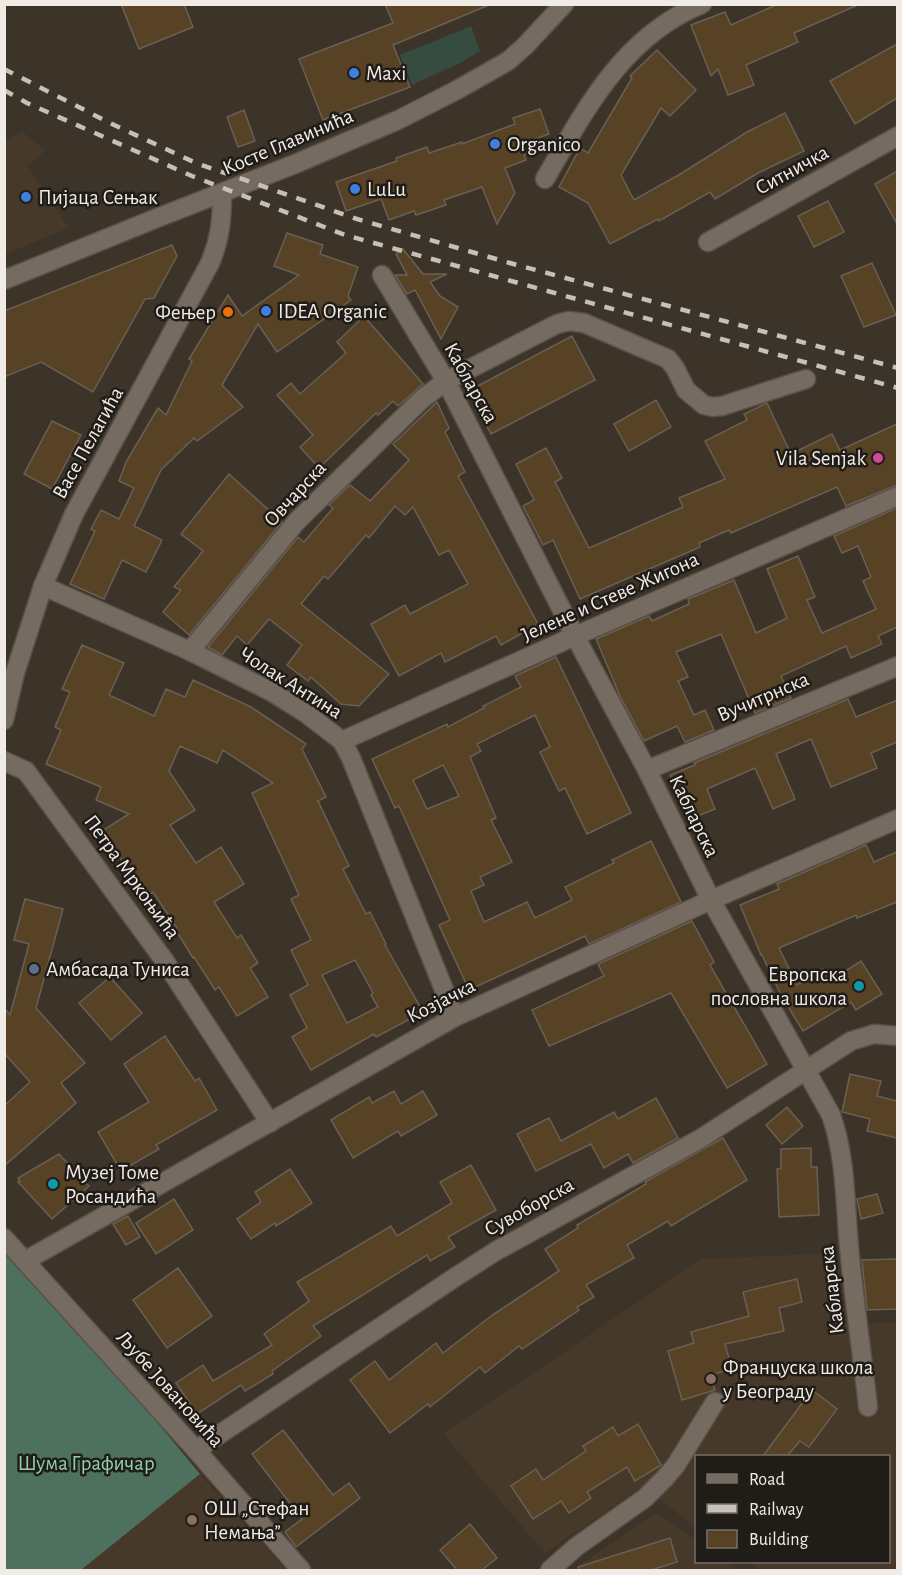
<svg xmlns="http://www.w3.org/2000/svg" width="902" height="1575" viewBox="0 0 902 1575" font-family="'Alegreya Sans',sans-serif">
	<rect width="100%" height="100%" fill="#3c3329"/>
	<g fill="#463929">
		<path d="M22,131L45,151L28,166L69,228L5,254V142Z"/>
		<path d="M836,1253L846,1323H897V1570H760L746,1562H888V1456H696V1528L643,1486L545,1553L443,1434L701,1259Z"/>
		<path d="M200,1474L286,1570H81Z"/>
		<path d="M656,1513L696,1540V1562H728L741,1570H572Z"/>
	</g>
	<path fill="#374c40" d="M471,26L480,51L462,62L412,85L400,55Z"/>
	<path fill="#4d715e" d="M4,1241L27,1264L200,1474L81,1570H5Z"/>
	<g fill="#584226" stroke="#696054" stroke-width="1.5" fill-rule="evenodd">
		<path d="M121,4H184L193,27L139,49Z"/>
		<path d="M385,4L489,5L393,45L410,87L323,120L299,59L393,23Z"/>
		<path d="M778,4H860L794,33L798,42L746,65L754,85L728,95L718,69L711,76L691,25L725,12L731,25Z"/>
		<path d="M897,44V98L855,124L830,81Z"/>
		<path d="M657,50L696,90L670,116L661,108L621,175L634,200L682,173L747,132L785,113L804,151L758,173L715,199L710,192L659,221L658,219L610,244L588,203L559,187L580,148L588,153L632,78L630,76Z"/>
		<path d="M540,109L549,134L535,139L539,150L524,155L526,160L505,168L515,193L497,224L482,187L444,200L446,205L416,215L414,211L389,220L381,199L346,211L336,182L397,161L396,158L427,147L429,153L462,142V144L515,124L513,118Z"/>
		<path d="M244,110L255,141L238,147L227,117Z"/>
		<path d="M897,171V224L875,184Z"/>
		<path d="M828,201L844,232L814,247L798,216Z"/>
		<path d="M287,233L323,245L320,254L358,267L348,296L351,300L277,352L258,324L222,385L243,407L197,441L194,438L161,470L134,526L162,540L146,572L122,560L104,599L70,584L95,531L91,529L101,510L119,519L134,488L119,481L126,462L158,408L166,415L192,361L189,359L228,295L242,316L299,275L274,266Z"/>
		<path d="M172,245L177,256L154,298L145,299L93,392L41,362L4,377V311Z"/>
		<path d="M403,249L423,274H447L430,282L440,296L458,307L441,339L415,290L407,294L395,275H407L396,254Z"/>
		<path d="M872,263L896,315L864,327L841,276Z"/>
		<path d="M364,316L423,384L398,406L393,401L378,415L376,413L319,468L300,447L313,435L277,395L291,383L300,394L346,353L337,342Z"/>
		<path d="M572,336L595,380L491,434L468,391Z"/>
		<path d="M656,400L671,427L629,451L614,424Z"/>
		<path d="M437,402L449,428L445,432L465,472L458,476L538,624L501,645L496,636L445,662L441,653L399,676L371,624L405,605L410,614L468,584L449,550L439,555L413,507L405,515L395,506L369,538L366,535L328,579L324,576L301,604L389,674L359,706L341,704L311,677L308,681L287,665L302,645L269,619L247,645L237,636L222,655L208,647L298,537L304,542L333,508L329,505L350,485L370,501L409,460L393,444Z"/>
		<path d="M767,403L791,454L832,434L840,450L897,424V485L846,506L837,487L731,533L729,530L699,543L700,547L580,599L553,540L543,545L523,506L534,500L516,464L546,448L562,478L555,482L589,548L683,507L679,498L725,479L705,441L747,420L744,414Z"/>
		<path d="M52,421L81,435L52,489L24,474Z"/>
		<path d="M229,474L282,522L189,635L163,612L181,590L174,587L203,551L181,534Z"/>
		<path d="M897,508V627L878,636L882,644L851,658L846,646L781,676L791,698L755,713L721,634L676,652L688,677L678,681L694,715L705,710L714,730L685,742L677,726L644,741L620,696L596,639L649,616L652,621L689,604L688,599L734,580L756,633L787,618L767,569L798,556L815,597L807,600L822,633L876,609L863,581L871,577L858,546L842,553L834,536Z"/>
		<path d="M82,645L124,663L109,695L154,716L166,689L185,697L193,680L251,707L306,744L302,749L326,797L318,801L349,866L343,869L366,914L370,912L386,944L385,945L423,1012L376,1037L374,1034L311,1070L292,1037L307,1028L290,995L308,985L291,950L311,940L291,899L299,895L252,793L273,783L223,750L217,763L180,746L169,771L195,810L170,825L196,863L221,847L244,884L214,902L237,938L241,935L258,963L250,968L268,997L237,1016L219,987L215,990L194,957L193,958L175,929L177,928L153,892L146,897L102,831L129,814L96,800L101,787L46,764L61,730L55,727L70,692L62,689ZM355,960L373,993L371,995L378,1007L347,1023L322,975Z"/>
		<path d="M556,657L631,813L587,834L565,788L559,791L540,752L550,747L535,715L477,744L481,751L470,757L496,818L491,820L512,862L480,877L484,885L471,891L484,922L527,902L535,918L572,900L565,887L614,863L612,860L651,841L681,902L589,944L585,936L469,990L439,925L450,920L399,806L395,808L372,759L447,724L448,727L484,708L483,706L521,687L515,676ZM443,765L459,796L427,809L413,780Z"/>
		<path d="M848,699L856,717L897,700V742L871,753L877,768L831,787L811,739L776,754L795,799L773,809L755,768L707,789L715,809L688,820L670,775L695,765L694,763Z"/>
		<path d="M866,845L874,862L897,852V902L857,918L856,915L779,948L797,985L823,969L830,981L861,961L882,994L856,1010L851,1002L803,1031L781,995L762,955H761L740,905L779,889L777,884Z"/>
		<path d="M25,899L63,909L36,1008L85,1063L61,1083L76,1103L4,1166V1106L30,1082L4,1053V1008L10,1015L29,944L14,940Z"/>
		<path d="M692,921L714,962L710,965L767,1064L727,1088L671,993L549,1046L532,1010L604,976L598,964Z"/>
		<path d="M110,977L142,1013L111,1040L79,1003Z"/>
		<path d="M165,1036L195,1081L199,1078L217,1110L156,1145L159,1149L121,1171L98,1132L149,1102L124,1064Z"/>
		<path d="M850,1074L881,1081L877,1096L897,1101V1138L867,1131L870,1119L842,1112Z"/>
		<path d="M394,1091L401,1104L423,1091L437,1115L401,1136L398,1131L353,1158L331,1120L369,1097L372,1103Z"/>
		<path d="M656,1098L678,1138L633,1163L628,1154L604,1168L591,1144L536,1171L517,1134L549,1118L561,1141L614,1112L618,1119Z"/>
		<path d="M787,1107L803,1126L782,1144L766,1125Z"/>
		<path d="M723,1138L747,1180L671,1226L668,1221L627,1245L634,1258L586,1285L594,1297L577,1307L579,1310L522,1349L519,1346L485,1373L480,1367L430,1407L428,1404L390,1433L350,1380L375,1361L389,1380L436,1343L443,1353L491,1316L559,1271L545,1249L578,1228L577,1225L646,1184L645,1182Z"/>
		<path d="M811,1148V1167H817L819,1215L779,1217L777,1169L781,1168V1149Z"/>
		<path d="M59,1154L89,1186L52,1219L18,1182L20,1181L18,1178Z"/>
		<path d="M471,1165L496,1210L448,1237L455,1247L430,1261L427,1255L313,1326L321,1336L272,1371L273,1374L245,1391L241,1385L197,1414L176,1383L203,1365L213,1381L272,1345L264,1334L309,1301L297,1282L391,1226L397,1236L452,1203L440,1182Z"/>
		<path d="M290,1169L312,1203L276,1226L275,1223L251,1239L237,1219L261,1202L255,1192Z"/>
		<path d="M877,1194L883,1213L861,1219L857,1199Z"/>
		<path d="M174,1199L193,1230L156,1254L136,1223Z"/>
		<path d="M128,1216L140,1237L126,1245L113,1224Z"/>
		<path d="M897,1259V1309L867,1310L862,1260Z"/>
		<path d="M178,1268L212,1316L167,1348L133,1300Z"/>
		<path d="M797,1279L802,1302L779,1308L784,1331L725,1344L732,1369L710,1375L715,1390L682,1400L668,1351L694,1343L691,1332L749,1316L743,1292Z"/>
		<path d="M812,1390L837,1409L809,1447L800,1441L787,1456H763Z"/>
		<path d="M638,1424L661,1465L635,1481L627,1467L587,1492L591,1498L569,1513L561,1501L533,1519L511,1486L536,1469L543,1480L586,1451L583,1446L613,1427L618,1436Z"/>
		<path d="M283,1430L333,1495L349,1483L360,1498L296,1547L285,1532L302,1519L252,1454Z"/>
		<path d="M470,1524L497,1558L482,1570H457L440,1550Z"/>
		<path d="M670,1538L677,1562L651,1570H579L578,1567Z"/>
	</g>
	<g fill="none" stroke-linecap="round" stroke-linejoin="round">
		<defs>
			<g id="minor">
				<path d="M545,179C585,110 623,36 702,4"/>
				<path d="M708,242L898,136"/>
				<path d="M382,275L446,381L575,636L647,770L711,900L831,1115C846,1157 845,1203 849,1247C854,1300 862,1353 868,1407"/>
				<path d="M4,280L157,218L295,164L398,120L455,91L508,61L525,46L564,4"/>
				<path d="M43,586L190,651L272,692L307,714L342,741L351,758L455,1017"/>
				<path d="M190,651L297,521L422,399L446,381L557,324L569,321L584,323L668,359L675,368L686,390L704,405L713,407L722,406L806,379"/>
				<path d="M4,720L15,673L43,586L74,514L210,263C220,240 222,220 222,194"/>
				<path d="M342,741L575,636L898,496"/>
				<path d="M4,761L26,771L164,960L270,1123"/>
				<path d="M647,770L898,666"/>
				<path d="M4,1238L196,1450L301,1570"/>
				<path d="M25,1261L455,1017L711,900L898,819"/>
				<path d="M196,1450L457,1276L496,1251L700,1139L851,1041L874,1034L898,1036"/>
				<path d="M550,1570L576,1547L645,1498L665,1478L676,1465L715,1402"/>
			</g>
		</defs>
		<use href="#minor" stroke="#595148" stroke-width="21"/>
		<use href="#minor" stroke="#756b60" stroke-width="18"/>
		<g stroke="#c6c0b9" stroke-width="4.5" stroke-dasharray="10 10" stroke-linecap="butt">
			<path d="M4,69L112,124L196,163L357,219L510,263L898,368"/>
			<path d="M4,90L27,103L192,176L345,235L898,388"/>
		</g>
	</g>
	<g fill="#3f7fe0" stroke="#201c17" stroke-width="2">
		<circle cx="354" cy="73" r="6"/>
		<circle cx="495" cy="144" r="6"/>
		<circle cx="355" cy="189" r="6"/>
		<circle cx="26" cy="197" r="6"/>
		<circle cx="266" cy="311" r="6"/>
	</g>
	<circle fill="#e8710a" stroke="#201c17" stroke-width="2" cx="228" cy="312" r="6"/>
	<circle fill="#d1479c" stroke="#201c17" stroke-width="2" cx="878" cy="458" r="6"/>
	<circle fill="#5c6f8a" stroke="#201c17" stroke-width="2" cx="34" cy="969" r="6"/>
	<g fill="#0f9aa8" stroke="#201c17" stroke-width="2">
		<circle cx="859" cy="986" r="6"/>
		<circle cx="53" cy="1184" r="6"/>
	</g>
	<g fill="#8d6e63" stroke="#201c17" stroke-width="2">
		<circle cx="711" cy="1379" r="6"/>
		<circle cx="192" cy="1520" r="6"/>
	</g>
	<g text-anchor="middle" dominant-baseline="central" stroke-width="5" stroke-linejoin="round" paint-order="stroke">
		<g font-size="21" fill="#f1ebe5" stroke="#201c17" text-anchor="start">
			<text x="366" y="73">Maxi</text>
			<text x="507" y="144">Organico</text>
			<text x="367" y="189">LuLu</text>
			<text x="38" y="197">Пијаца Сењак</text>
			<text x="278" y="311">IDEA Organic</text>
			<text x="216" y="312" text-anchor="end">Фењер</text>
			<text x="866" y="458" text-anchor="end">Vila Senjak</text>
			<text x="46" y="969">Амбасада Туниса</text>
			<text x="847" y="974" text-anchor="end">Европска<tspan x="847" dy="24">пословна школа</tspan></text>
			<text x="65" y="1172">Музеј Томе<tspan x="65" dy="24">Росандића</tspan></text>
			<text x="723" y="1367">Француска школа<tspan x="723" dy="24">у Београду</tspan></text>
			<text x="204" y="1508">ОШ „Стефан<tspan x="204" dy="24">Немања”</tspan></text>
		</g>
		<g font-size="21" fill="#f1ebe5" stroke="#201c17">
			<text transform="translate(288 142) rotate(-23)">Косте Главинића</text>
			<text transform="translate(792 170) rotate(-29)">Ситничка</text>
			<text transform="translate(471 383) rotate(61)">Кабларска</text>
			<text transform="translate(88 443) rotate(-61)">Васе Пелагића</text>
			<text transform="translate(295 494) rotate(-47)">Овчарска</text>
			<text transform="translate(610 597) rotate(-24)">Јелене и Стеве Жигона</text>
			<text transform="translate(291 683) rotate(32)">Чолак Антина</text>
			<text transform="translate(763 697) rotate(-23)">Вучитрнска</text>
			<text transform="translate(694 816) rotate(64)">Кабларска</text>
			<text transform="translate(132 877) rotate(54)">Петра Мркоњића</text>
			<text transform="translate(441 1001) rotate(-27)">Козјачка</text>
			<text transform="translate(529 1207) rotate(-29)">Сувоборска</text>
			<text transform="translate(832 1290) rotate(-97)">Кабларска</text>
			<text transform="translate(170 1389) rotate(48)">Љубе Јовановића</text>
		</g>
		<g font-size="21" fill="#90d0ae" stroke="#201c17">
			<text x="86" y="1463">Шума Графичар</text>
		</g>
	</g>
	<rect width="902" height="1575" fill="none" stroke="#f1ebe5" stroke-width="12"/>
	<rect x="695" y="1455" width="195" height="108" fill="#201c17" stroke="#746f69" stroke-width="1.5"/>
	<rect x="707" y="1474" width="30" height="9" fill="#756b60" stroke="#746f69" stroke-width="1.5"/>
	<text x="749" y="1485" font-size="18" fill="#f1ebe5">Road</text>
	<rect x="707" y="1504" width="30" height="9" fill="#c6c0b9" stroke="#746f69" stroke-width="1.5"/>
	<text x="749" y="1515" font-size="18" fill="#f1ebe5">Railway</text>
	<rect x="707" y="1530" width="30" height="18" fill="#584226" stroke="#746f69" stroke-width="1.5"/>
	<text x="749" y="1545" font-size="18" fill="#f1ebe5">Building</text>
</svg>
